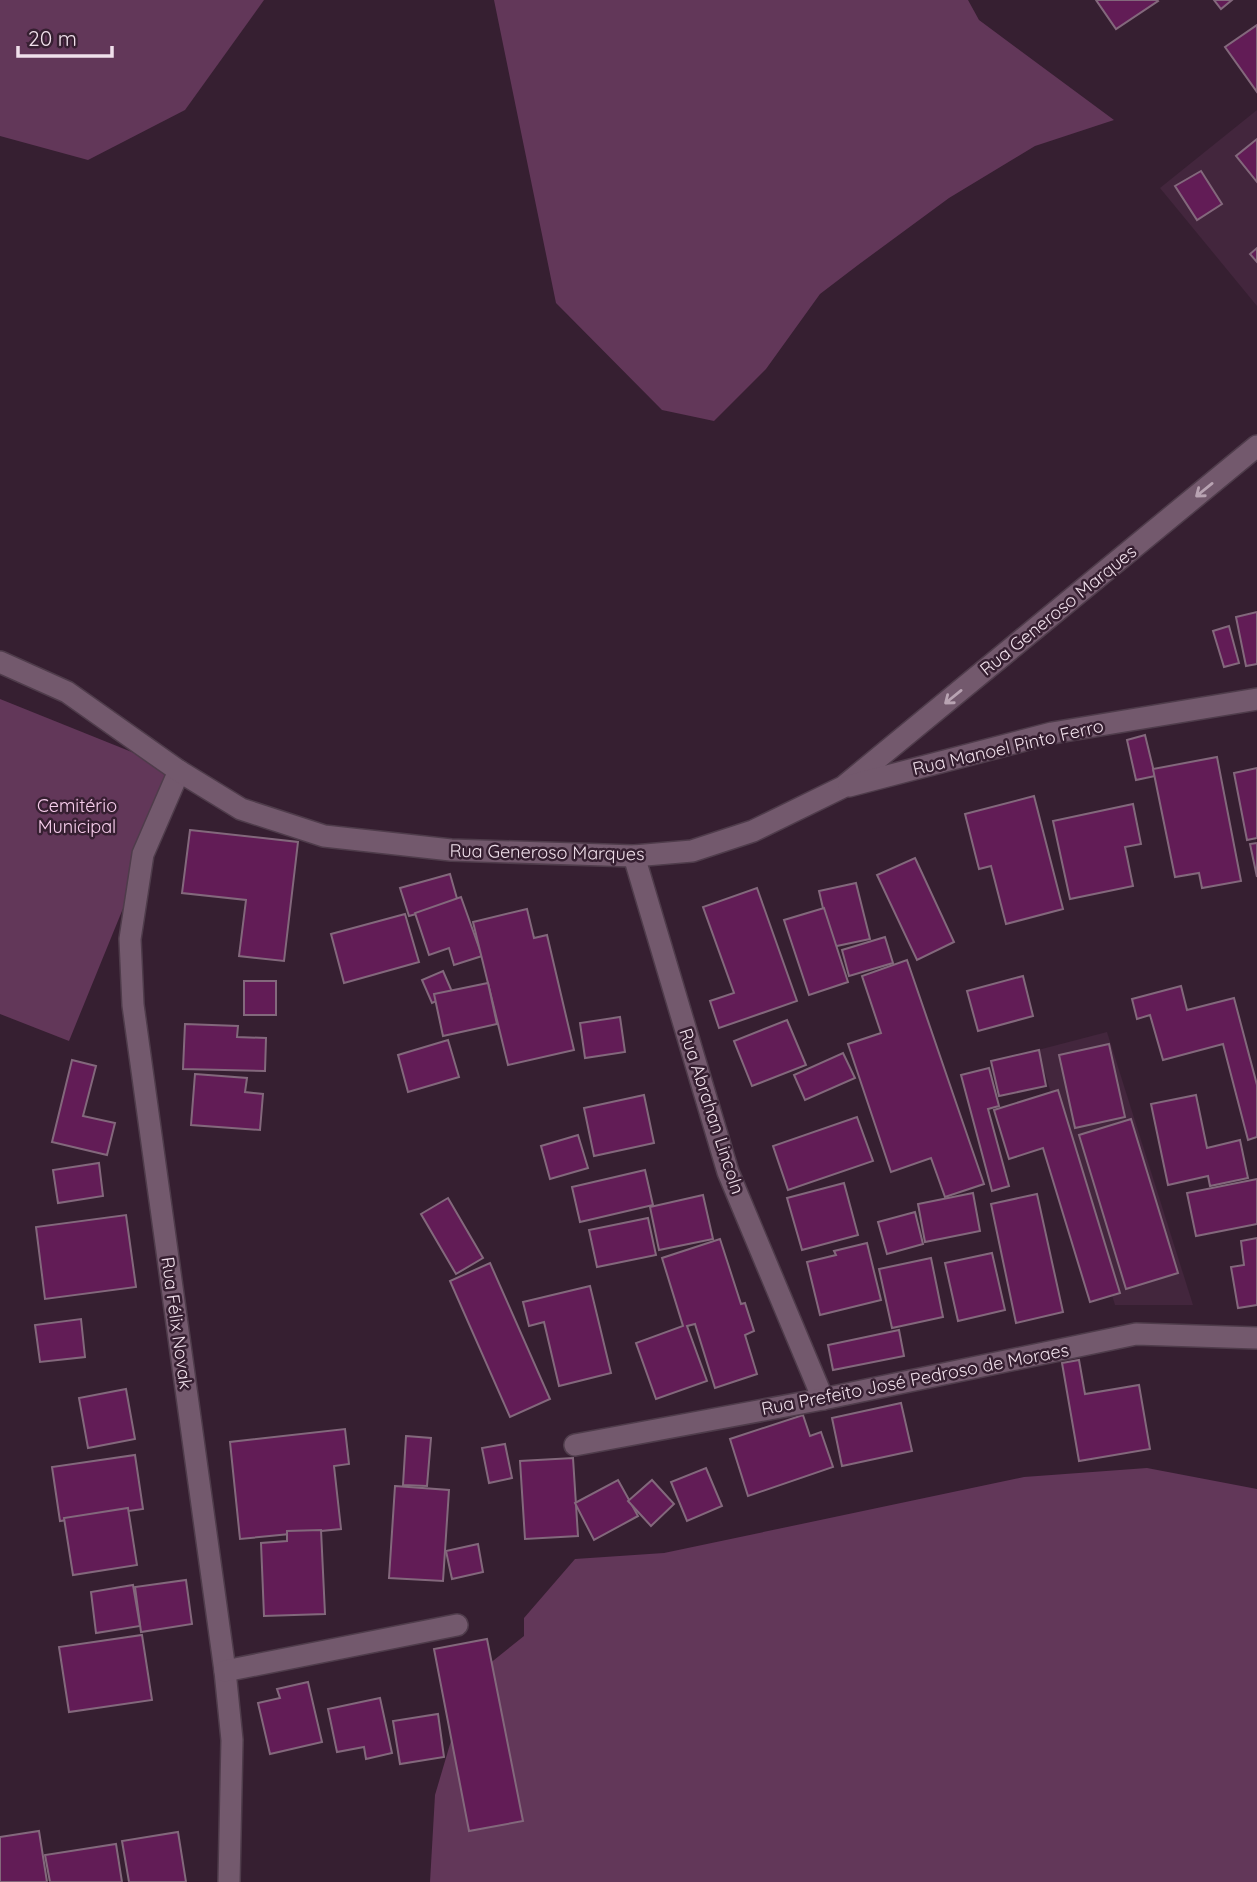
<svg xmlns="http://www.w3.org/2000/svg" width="1257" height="1882" viewBox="0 0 1257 1882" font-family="Quicksand,sans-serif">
	<rect width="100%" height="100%" fill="#361f31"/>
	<g fill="#43263d">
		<path d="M1257,110V306L1160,188Z"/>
		<path d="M1107,1032L1193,1305H1115L1038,1050Z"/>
	</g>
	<g fill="#623759">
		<path d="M0,0H264L185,110L88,160L0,136Z"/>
		<path d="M494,0H968L979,20L1114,120L1035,146L949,198L858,265L820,294L766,369L714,421L662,410L556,303Z"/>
		<path d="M0,699L179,771L69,1041L0,1014Z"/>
		<path d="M1147,1468L1257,1489V1882H430L435,1795L469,1680L524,1636V1618L575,1559L664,1553L1024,1477Z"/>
	</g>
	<g fill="#621c56" stroke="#83687c" stroke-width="2">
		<path d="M1096,0H1157L1158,1L1116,29Z"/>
		<path d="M1214,0H1232L1221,9Z"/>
		<path d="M1257,25V92L1225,47Z"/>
		<path d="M1257,139V182L1236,156Z"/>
		<path d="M1201,171L1222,204L1197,220L1175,186Z"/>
		<path d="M1257,248V262L1250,254Z"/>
		<path d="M1257,612V664L1246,666L1236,617Z"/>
		<path d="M1229,626L1239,663L1224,667L1213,631Z"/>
		<path d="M1145,735L1155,776L1136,780L1127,740Z"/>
		<path d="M1217,757L1241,881L1202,888L1199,873L1175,877L1153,769Z"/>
		<path d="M1257,768V838L1247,840L1234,773Z"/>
		<path d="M1034,796L1063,909L1006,924L991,866L979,869L965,814Z"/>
		<path d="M1133,804L1141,844L1125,847L1133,886L1070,899L1053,821Z"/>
		<path d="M190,830L298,842L284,961L239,956L246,900L182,893Z"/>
		<path d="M1257,843V877L1250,844Z"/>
		<path d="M915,858L954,942L917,960L877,875Z"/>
		<path d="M450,874L458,902L409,916L400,888Z"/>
		<path d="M856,883L870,939L832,947L819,891Z"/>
		<path d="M757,888L797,1001L719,1028L710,1001L734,993L703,907Z"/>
		<path d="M461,897L482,956L454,965L449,948L429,955L415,913Z"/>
		<path d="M824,908L848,982L809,995L784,920Z"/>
		<path d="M527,909L534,938L547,935L574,1050L508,1065L473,922Z"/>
		<path d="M405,914L419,962L344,983L331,934Z"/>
		<path d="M885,937L893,963L849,976L842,950Z"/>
		<path d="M907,960L984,1184L945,1197L931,1158L891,1172L848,1044L881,1033L862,976Z"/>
		<path d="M443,971L453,994L432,1003L422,980Z"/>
		<path d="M1023,976L1033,1016L978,1031L967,991Z"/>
		<rect x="244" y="981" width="32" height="34"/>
		<path d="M488,983L497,1024L443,1036L434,994Z"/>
		<path d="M1181,986L1187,1010L1234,998L1257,1085V1137L1248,1140L1223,1044L1163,1060L1150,1015L1137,1019L1132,999Z"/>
		<path d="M620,1017L625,1052L585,1058L580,1023Z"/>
		<path d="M787,1020L806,1065L752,1086L734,1041Z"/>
		<path d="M185,1024L238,1026L237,1037L266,1038L265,1071L183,1069Z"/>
		<path d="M448,1040L459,1077L408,1092L398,1055Z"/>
		<path d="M1109,1044L1125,1117L1075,1128L1059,1055Z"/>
		<path d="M1039,1050L1046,1086L999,1096L991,1061Z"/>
		<path d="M843,1053L855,1078L805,1100L794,1075Z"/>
		<path d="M72,1060L96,1066L83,1116L115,1123L107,1155L52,1142Z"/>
		<path d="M989,1068L999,1106L988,1109L1009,1186L992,1191L961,1075Z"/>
		<path d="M195,1074L247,1078L245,1092L263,1094L260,1130L191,1125Z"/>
		<path d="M1058,1090L1120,1293L1090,1302L1043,1148L1009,1159L994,1110Z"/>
		<path d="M644,1095L654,1143L594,1156L584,1108Z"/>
		<path d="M1196,1095L1207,1148L1240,1140L1248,1178L1210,1186L1208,1176L1168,1185L1151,1104Z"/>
		<path d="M857,1117L873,1161L788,1190L773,1146Z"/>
		<path d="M1131,1119L1178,1273L1126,1289L1079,1135Z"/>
		<path d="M578,1135L588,1168L550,1179L541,1146Z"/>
		<path d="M99,1163L103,1196L58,1203L53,1170Z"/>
		<path d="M645,1170L653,1205L580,1222L572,1187Z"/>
		<path d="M1257,1179V1224L1196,1236L1187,1193Z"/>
		<path d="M844,1183L858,1235L802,1250L787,1198Z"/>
		<path d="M973,1193L980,1231L925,1242L918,1204Z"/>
		<path d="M1037,1194L1063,1312L1016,1323L991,1204Z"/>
		<path d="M703,1195L713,1239L659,1250L650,1207Z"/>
		<path d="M448,1198L483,1258L456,1274L421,1214Z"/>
		<path d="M915,1212L923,1244L887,1254L878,1222Z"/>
		<path d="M126,1215L136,1287L45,1299L36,1227Z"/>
		<path d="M648,1218L656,1255L597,1267L589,1230Z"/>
		<path d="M1257,1238V1305L1238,1308L1231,1267L1244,1265L1241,1241Z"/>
		<path d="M720,1239L741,1304L745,1303L754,1331L745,1335L757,1374L715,1388L695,1324L687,1326L707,1381L656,1399L636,1343L683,1326L662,1258Z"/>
		<path d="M867,1243L881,1300L820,1315L807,1262L836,1255L834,1251Z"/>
		<path d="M992,1253L1005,1310L958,1321L945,1263Z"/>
		<path d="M931,1258L943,1317L892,1328L879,1269Z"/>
		<path d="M490,1263L550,1399L510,1417L450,1281Z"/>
		<path d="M590,1286L611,1373L559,1386L544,1322L529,1326L523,1302Z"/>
		<path d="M81,1319L85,1357L40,1362L35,1325Z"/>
		<path d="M899,1330L904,1356L833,1370L828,1345Z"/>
		<path d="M1079,1360L1085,1394L1139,1385L1150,1449L1079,1461L1062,1363Z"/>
		<path d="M126,1389L135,1439L88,1448L79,1398Z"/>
		<path d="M901,1403L912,1451L842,1466L832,1418Z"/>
		<path d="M803,1415L810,1436L821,1432L833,1467L748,1496L730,1439Z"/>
		<path d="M345,1429L349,1464L334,1466L341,1529L240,1539L230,1442Z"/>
		<path d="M406,1436L431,1438L427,1486L403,1485Z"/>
		<path d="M505,1444L512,1478L489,1483L482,1448Z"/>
		<path d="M135,1455L143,1509L60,1521L52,1467Z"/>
		<path d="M573,1458L578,1536L525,1539L520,1461Z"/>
		<path d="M706,1468L722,1506L687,1521L671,1482Z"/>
		<path d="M618,1480L638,1516L594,1540L575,1503Z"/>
		<path d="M652,1480L674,1504L651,1526L628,1501Z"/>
		<path d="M395,1486L449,1490L443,1581L389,1578Z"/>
		<path d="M128,1508L137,1565L73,1575L64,1518Z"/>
		<path d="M321,1530L325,1614L264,1616L261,1543L287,1541V1531Z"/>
		<path d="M478,1544L483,1572L452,1579L446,1551Z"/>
		<path d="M186,1580L192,1624L141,1632L135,1587Z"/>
		<path d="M133,1585L140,1626L96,1633L91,1592Z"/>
		<path d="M142,1635L152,1700L69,1712L59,1647Z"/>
		<path d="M487,1639L523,1821L469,1831L434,1649Z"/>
		<path d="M308,1682L322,1742L270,1754L258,1703L280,1698L277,1689Z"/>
		<path d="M380,1698L392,1753L366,1759L364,1747L337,1752L328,1709Z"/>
		<path d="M438,1714L444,1757L400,1764L393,1721Z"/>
		<path d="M39,1831L47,1882H0V1837Z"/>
		<path d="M178,1832L186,1882H129L122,1841Z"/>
		<path d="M116,1844L122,1882H50L45,1855Z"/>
	</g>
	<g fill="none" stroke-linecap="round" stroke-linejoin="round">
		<defs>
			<g id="street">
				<path d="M179,771L143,854L130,939L133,1005L225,1671L232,1740L229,1882"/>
				<path d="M634,856L728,1172L823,1399"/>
				<path d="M575,1445L823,1399L1136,1334L1257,1338"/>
				<path d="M225,1671L457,1625"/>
			</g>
			<g id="secondary">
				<path d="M0,662L67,692L179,771L241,809L324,836L451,850L634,856L692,851L753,831L843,787L1257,446"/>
				<path d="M849,786L1052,733L1257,699"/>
			</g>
		</defs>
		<use href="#street" stroke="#4f3c4b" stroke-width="24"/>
		<use href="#secondary" stroke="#4f3c4b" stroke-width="24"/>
		<use href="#street" stroke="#73596d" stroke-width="21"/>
		<use href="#secondary" stroke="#73596d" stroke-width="21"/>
	</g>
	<defs><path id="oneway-shaft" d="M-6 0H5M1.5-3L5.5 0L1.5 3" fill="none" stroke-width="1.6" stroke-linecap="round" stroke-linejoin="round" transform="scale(1.75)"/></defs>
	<g stroke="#b8a3b2">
		<use href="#oneway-shaft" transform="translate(1204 490) rotate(141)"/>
		<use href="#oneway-shaft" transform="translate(953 697) rotate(141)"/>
	</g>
	<g text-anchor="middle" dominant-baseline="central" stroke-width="5" stroke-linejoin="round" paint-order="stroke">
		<g font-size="18" fill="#f0e0eb" stroke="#361f31">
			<text transform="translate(1058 610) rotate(-39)">Rua Generoso Marques</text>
			<text transform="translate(1008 747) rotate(-13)">Rua Manoel Pinto Ferro</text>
			<text transform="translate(547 852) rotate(1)">Rua Generoso Marques</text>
			<text transform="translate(712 1111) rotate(72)">Rua Abrahan Lincoln</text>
			<text transform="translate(177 1323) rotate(82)">Rua Félix Novak</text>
			<text transform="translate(915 1379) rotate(-11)">Rua Prefeito José Pedroso de Moraes</text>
		</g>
		<g font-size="18" fill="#f9cfee" stroke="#361f31">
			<text x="77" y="805">Cemitério<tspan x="77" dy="21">Municipal</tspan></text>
		</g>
	</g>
	<path d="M18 46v10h94v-10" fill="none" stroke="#f0e0eb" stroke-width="3.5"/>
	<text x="28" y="46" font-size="21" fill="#f0e0eb" stroke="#361f31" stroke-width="5" paint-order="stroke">20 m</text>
</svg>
